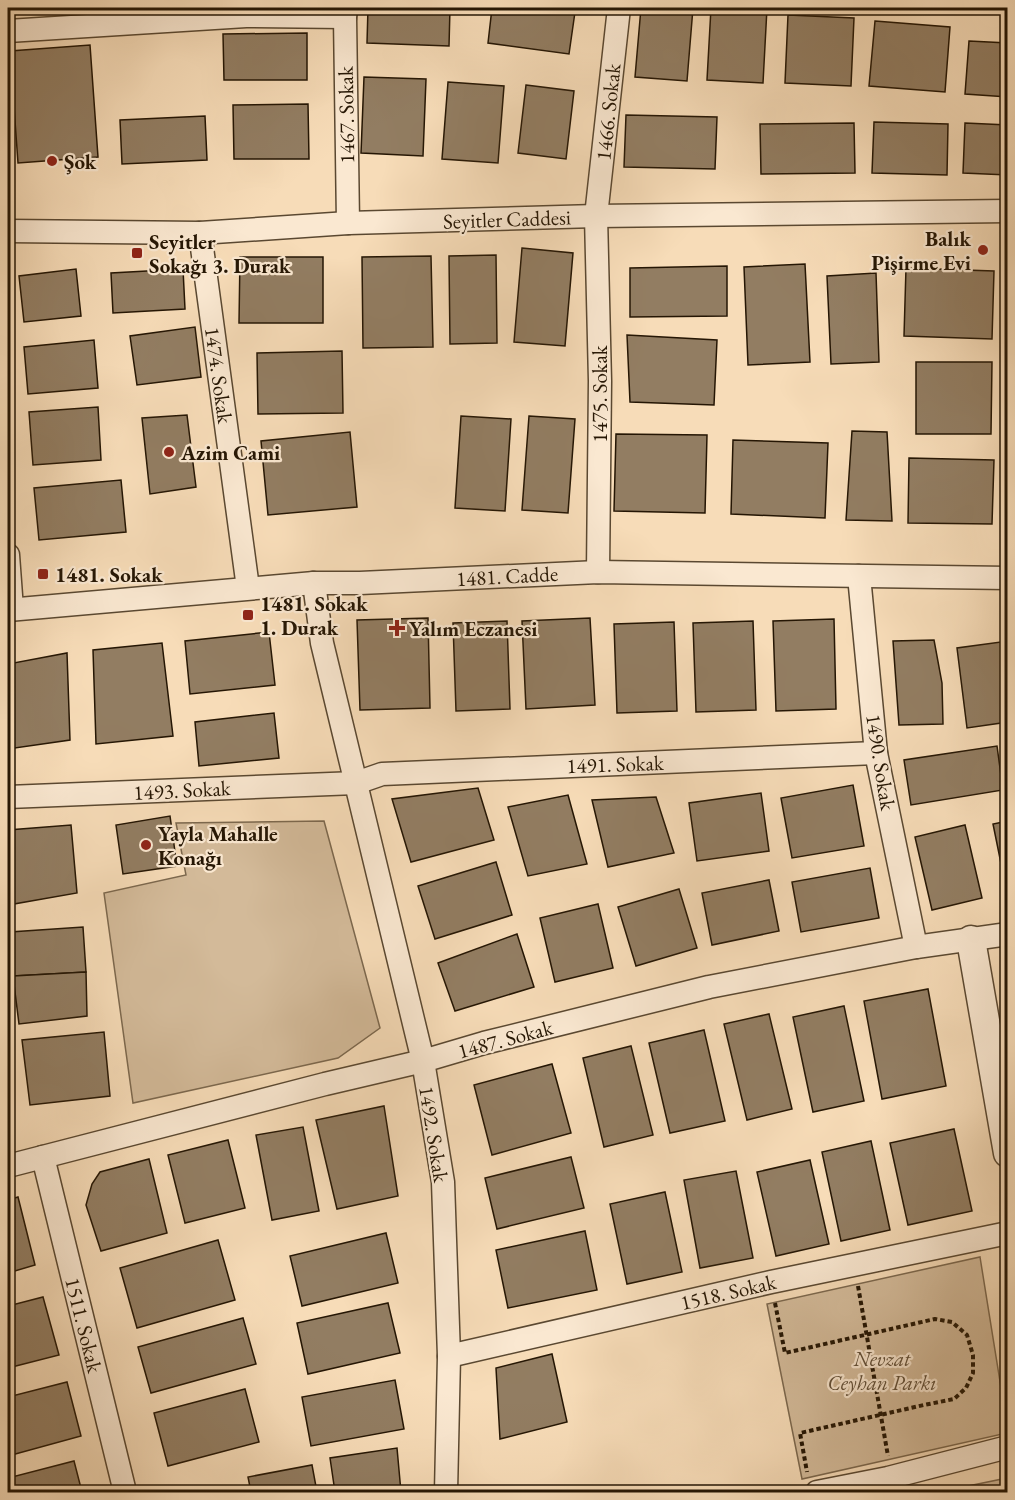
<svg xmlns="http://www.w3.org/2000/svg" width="1015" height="1500" viewBox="0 0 1015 1500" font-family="'EB Garamond',serif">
	<rect width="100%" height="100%" fill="#f7dcb8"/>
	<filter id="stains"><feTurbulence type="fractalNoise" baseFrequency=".00333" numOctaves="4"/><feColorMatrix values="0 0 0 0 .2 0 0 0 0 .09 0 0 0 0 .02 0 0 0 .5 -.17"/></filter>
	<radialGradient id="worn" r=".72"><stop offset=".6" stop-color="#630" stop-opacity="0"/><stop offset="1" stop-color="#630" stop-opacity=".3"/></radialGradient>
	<g fill="#d3ba99" stroke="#7c684e" stroke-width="1.5">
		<path d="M324,821L380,1028L338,1058L133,1103L104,893L186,875L176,823Z"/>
		<path d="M980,1257L1007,1425V1433L802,1479L767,1304Z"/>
		<path d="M1007,1478V1492H939Z"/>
	</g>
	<g fill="#927d62" stroke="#251604" stroke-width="1.5">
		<path d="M368,8H450L449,46L367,43Z"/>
		<path d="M492,8H544L575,12L569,54L488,43Z"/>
		<path d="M641,8H693L687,81L635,77Z"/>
		<path d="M711,8H767L763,83L707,80Z"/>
		<path d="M788,15L854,18L851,86L785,83Z"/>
		<path d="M875,21L950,27L945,92L869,86Z"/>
		<path d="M307,33V80H224L223,34Z"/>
		<path d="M969,41L1008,43V97L965,94Z"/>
		<path d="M90,45L98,157L18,163L10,51Z"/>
		<path d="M364,77L426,79L423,156L361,153Z"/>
		<path d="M448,82L504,86L498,163L442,159Z"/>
		<path d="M526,85L574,91L566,159L518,153Z"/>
		<path d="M308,104L309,159H234L233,105Z"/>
		<path d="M626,115L717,117L715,169L624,167Z"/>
		<path d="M205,116L207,160L122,164L120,120Z"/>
		<path d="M874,122L948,124L947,175L872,173Z"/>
		<path d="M854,123L855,173L761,174L760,124Z"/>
		<path d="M965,123L1008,125V175L963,173Z"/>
		<path d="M522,248L573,253L565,346L514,342Z"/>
		<path d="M496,255L497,343L450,344L449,256Z"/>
		<path d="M431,256L433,347L363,348L362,257Z"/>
		<path d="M240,257H323V323H239Z"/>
		<path d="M805,264L810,362L748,365L744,267Z"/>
		<path d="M727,266V316L630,317V268Z"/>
		<path d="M906,268L994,271L992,339L904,336Z"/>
		<path d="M76,269L81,316L24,322L19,276Z"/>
		<path d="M183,269L185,309L113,313L111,273Z"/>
		<path d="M876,273L879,362L831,364L827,276Z"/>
		<path d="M195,327L201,377L137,385L130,336Z"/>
		<path d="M627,335L717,340L714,405L630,402Z"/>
		<path d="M94,340L98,388L28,394L24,347Z"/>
		<path d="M342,351L343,413L258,414L257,353Z"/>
		<path d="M916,362H992L991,434H916Z"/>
		<path d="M98,407L101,460L33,465L29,412Z"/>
		<path d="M187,415L196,487L150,494L142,418Z"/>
		<path d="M461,416L511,419L505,511L455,508Z"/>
		<path d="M529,416L575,419L568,513L522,510Z"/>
		<path d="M852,431L887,432L892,521L846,520Z"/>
		<path d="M350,432L357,507L268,515L261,441Z"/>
		<path d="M616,434L707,435L705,513L614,511Z"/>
		<path d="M733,440L828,443L825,518L731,514Z"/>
		<path d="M909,458L994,460L992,524L908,523Z"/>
		<path d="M121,480L126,532L39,540L34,488Z"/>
		<path d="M428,618L430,708L360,710L357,620Z"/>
		<path d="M590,618L595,705L526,709L522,621Z"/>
		<path d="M834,619L836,709L776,711L773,621Z"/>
		<path d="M507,621L510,709L456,711L453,623Z"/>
		<path d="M753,621L756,710L696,712L693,623Z"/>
		<path d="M674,622L677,711L617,713L614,624Z"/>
		<path d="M269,632L275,685L190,694L185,641Z"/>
		<path d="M934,640L942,683L943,724L899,725L893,641Z"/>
		<path d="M1008,641V722L967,728L957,648Z"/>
		<path d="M162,643L173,736L96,744L93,650Z"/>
		<path d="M67,653L70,740L8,749V664Z"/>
		<path d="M274,713L279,758L199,766L195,722Z"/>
		<path d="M997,746L1003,790L911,805L904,760Z"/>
		<path d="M853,785L864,846L792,858L781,798Z"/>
		<path d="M478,788L494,840L411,862L392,799Z"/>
		<path d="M761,793L769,851L697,861L689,803Z"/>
		<path d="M568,795L587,864L528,876L508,807Z"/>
		<path d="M656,797L674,853L608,867L592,800Z"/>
		<path d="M170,816L177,866L123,874L116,825Z"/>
		<path d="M1008,821V898L993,824Z"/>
		<path d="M71,825L77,893L8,905V830Z"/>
		<path d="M965,825L982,898L932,910L915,837Z"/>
		<path d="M496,862L512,915L435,939L418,886Z"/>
		<path d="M870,868L879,918L801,932L792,882Z"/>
		<path d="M769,880L779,931L712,945L702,893Z"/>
		<path d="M679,889L697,948L636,966L618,907Z"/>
		<path d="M598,904L613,968L555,982L540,918Z"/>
		<path d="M83,927L86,972L13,976L10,932Z"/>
		<path d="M517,934L534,987L455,1011L438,963Z"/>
		<path d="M86,972L87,1016L19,1024L13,976Z"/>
		<path d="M928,989L946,1086L882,1099L864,1001Z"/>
		<path d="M844,1006L864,1101L813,1112L793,1017Z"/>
		<path d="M769,1014L792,1109L747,1120L724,1024Z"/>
		<path d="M704,1030L725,1121L670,1133L649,1043Z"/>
		<path d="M104,1032L110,1096L30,1105L22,1040Z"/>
		<path d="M631,1046L653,1135L604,1147L583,1058Z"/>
		<path d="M552,1064L571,1133L492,1155L474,1085Z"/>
		<path d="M384,1106L398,1196L337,1209L316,1120Z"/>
		<path d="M303,1127L319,1211L272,1220L256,1135Z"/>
		<path d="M954,1129L972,1211L908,1225L890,1143Z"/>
		<path d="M228,1140L245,1208L185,1223L168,1155Z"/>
		<path d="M871,1141L890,1230L841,1241L822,1152Z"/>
		<path d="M571,1157L584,1208L497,1229L485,1178Z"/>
		<path d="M149,1159L167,1233L101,1251L86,1205L92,1184L100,1172Z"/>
		<path d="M810,1160L829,1244L776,1256L757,1172Z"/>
		<path d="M736,1171L753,1258L700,1268L684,1180Z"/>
		<path d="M665,1192L682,1272L627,1284L610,1204Z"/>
		<path d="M18,1197L35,1265L8,1273V1200Z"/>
		<path d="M585,1231L597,1290L508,1308L496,1250Z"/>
		<path d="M386,1233L398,1283L302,1306L290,1256Z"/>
		<path d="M218,1240L235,1300L137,1328L120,1268Z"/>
		<path d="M43,1297L59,1355L8,1368V1306Z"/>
		<path d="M388,1303L400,1353L308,1374L297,1323Z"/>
		<path d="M243,1318L256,1364L151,1393L138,1347Z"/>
		<path d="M552,1354L567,1422L500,1439L496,1368Z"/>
		<path d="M395,1380L404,1429L311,1446L302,1397Z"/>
		<path d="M67,1382L81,1436L8,1456V1397Z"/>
		<path d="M245,1389L259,1442L168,1466L154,1413Z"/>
		<path d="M397,1448L401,1492H335L330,1458Z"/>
		<path d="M74,1461L82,1492H8V1478Z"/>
		<path d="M312,1465L317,1492H251L248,1477Z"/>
	</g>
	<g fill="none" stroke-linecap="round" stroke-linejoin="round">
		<defs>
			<g id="minor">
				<path d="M346,8L345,17L348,223"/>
				<path d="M8,31L246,16L345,17"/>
				<path d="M8,231L200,233L348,223L596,216L1008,211"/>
				<path d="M200,233L248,588"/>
				<path d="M8,555L12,609"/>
				<path d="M598,572L600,381L596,216L619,8"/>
				<path d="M859,576L876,753L916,947"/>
				<path d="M314,583L322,643L423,1061L443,1182L449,1356L446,1492"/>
				<path d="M8,610L314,583H360L598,572L1008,578"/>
				<path d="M8,797L356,783L382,774L876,753"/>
				<path d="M43,1157L125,1492"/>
				<path d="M8,1166L325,1084L423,1061L484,1043L709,987L916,947L1008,934"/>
				<path d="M449,1356L771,1282L1008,1233"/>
				<path d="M817,1492L888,1478L1008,1447"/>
			</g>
			<path id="tertiary" d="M971,940L1008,1153"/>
		</defs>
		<use href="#minor" stroke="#5a4831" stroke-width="25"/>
		<use href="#tertiary" stroke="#5a4831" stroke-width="31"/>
		<g stroke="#251604" stroke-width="4" stroke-dasharray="4.5 3" stroke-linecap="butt">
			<path d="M858,1286L888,1456"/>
			<path d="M775,1303L785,1353L935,1319L952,1322L967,1335L973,1355V1373L966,1388L954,1399L924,1405L800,1433L807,1472"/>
		</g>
		<use href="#minor" stroke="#fae8d1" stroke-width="22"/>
		<use href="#tertiary" stroke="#fae8d1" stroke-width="28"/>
	</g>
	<g fill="#8f2418" stroke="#fae8d1" stroke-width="2">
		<circle cx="52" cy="161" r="6"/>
		<circle cx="983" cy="250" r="6"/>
		<rect x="131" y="247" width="12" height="12" rx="3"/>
		<circle cx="169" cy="452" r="6"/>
		<rect x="37" y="568" width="12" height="12" rx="3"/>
		<rect x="242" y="609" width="12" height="12" rx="3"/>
		<path d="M394 619h6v6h6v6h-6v6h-6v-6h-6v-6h6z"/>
		<circle cx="146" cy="845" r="6"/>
	</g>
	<g text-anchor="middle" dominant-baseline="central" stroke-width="4.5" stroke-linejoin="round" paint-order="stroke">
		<g font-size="21" fill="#251604" stroke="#fae8d1">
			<text transform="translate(608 112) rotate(-84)">1466. Sokak</text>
			<text transform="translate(346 115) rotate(-91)">1467. Sokak</text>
			<text transform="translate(507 219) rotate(-2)">Seyitler Caddesi</text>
			<text transform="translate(219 375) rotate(82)">1474. Sokak</text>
			<text transform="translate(599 394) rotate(-90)">1475. Sokak</text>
			<text transform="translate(507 576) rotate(-3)">1481. Cadde</text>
			<text transform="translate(881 762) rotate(81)">1490. Sokak</text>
			<text transform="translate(615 764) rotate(-2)">1491. Sokak</text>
			<text transform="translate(182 790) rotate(-3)">1493. Sokak</text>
			<text transform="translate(505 1039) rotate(-15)">1487. Sokak</text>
			<text transform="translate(434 1134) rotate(81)">1492. Sokak</text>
			<text transform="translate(728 1292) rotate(-13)">1518. Sokak</text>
			<text transform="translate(84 1325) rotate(76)">1511. Sokak</text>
		</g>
		<g font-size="21" font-weight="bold" fill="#251604" stroke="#fae8d1" text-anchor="start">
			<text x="64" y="161">Şok</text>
			<text x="971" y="238" text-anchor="end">Balık<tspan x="971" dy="24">Pişirme Evi</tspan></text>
			<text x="149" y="241">Seyitler<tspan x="149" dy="24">Sokağı 3. Durak</tspan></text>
			<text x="181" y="452">Azim Cami</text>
			<text x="55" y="574">1481. Sokak</text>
			<text x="260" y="603">1481. Sokak<tspan x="260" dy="24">1. Durak</tspan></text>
			<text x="409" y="628">Yalım Eczanesi</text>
			<text x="158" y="833">Yayla Mahalle<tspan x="158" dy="24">Konağı</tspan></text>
		</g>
		<g font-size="21" font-style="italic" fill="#624f38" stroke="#fae8d1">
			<text x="882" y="1358">Nevzat<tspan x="882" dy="24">Ceyhan Parkı</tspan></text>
		</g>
	</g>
	<rect width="1015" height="1500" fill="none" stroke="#f7dcb8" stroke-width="30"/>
	<rect x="9" y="9" width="997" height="1482" fill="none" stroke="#251604" stroke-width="3"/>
	<rect x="15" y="15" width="985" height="1470" fill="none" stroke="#251604" stroke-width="1.5"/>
	<rect width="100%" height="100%" filter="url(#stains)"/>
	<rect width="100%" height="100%" fill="url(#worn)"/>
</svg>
